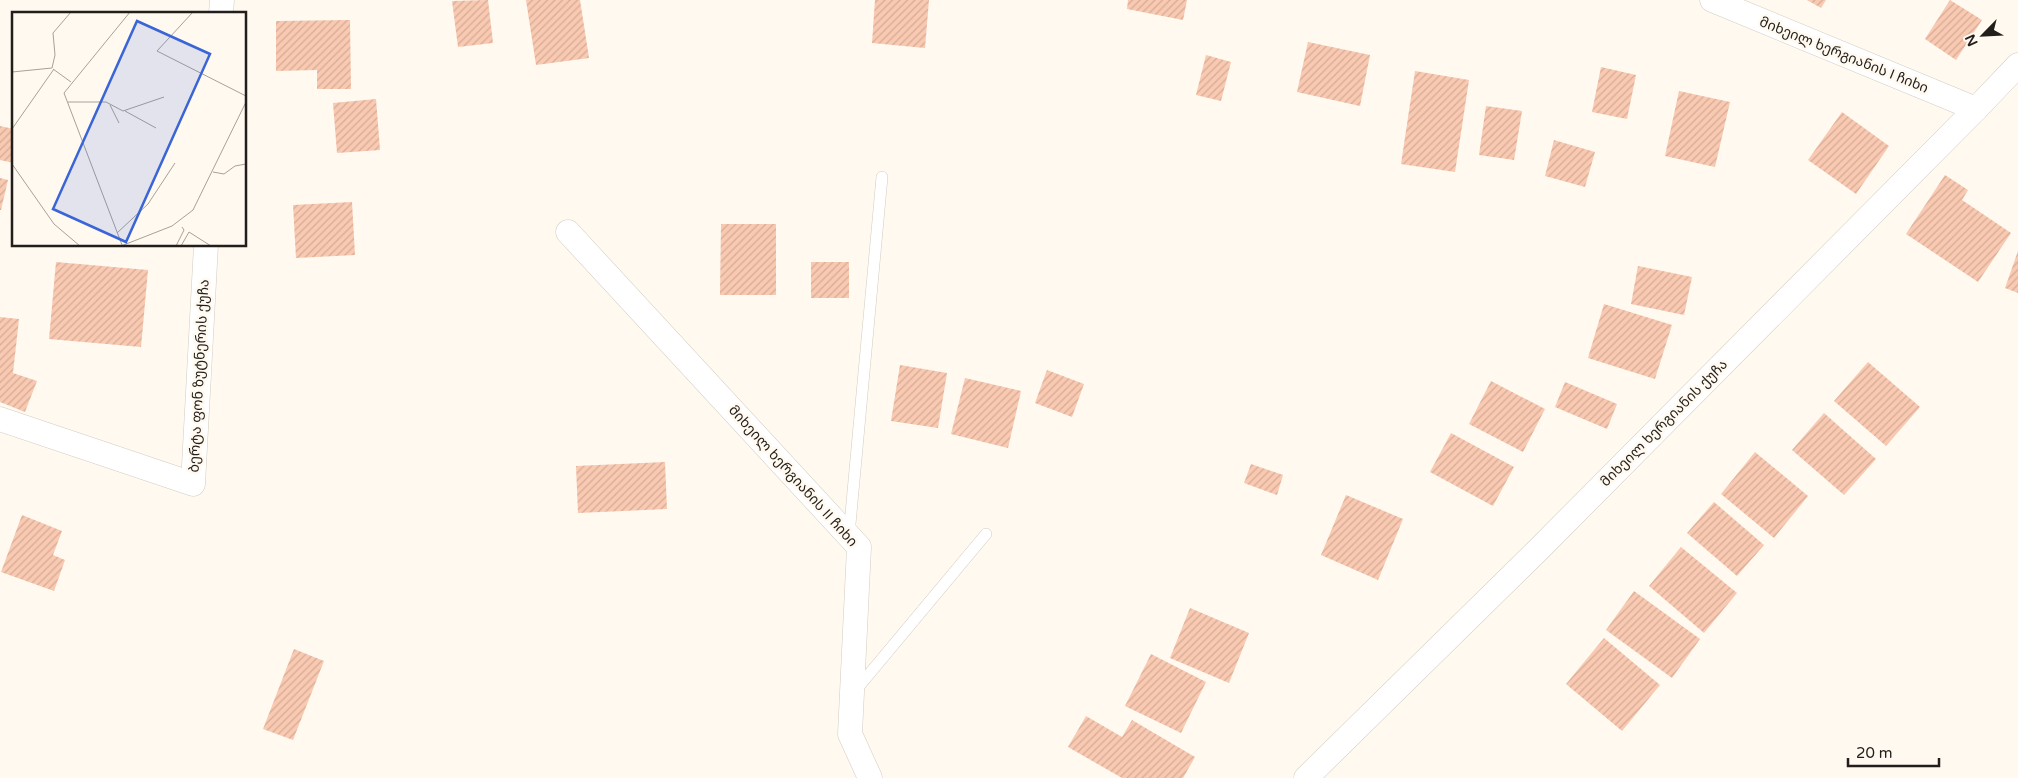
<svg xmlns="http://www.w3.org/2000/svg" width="2018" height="778" viewBox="0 0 2018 778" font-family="'Varela Round','Noto Sans Georgian',sans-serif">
	<defs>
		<pattern id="building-hatch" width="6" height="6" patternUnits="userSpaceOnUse" patternTransform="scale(1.25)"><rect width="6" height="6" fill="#f9c9b1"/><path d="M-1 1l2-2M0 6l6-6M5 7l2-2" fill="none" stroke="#d5ac98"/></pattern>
	</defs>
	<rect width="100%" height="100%" fill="#fff9f0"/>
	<g fill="url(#building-hatch)">
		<path d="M488,0L493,43L458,47L452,1Z"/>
		<path d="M526,0H580L589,58L536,65Z"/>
		<path d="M875,0H929L925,48L872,43Z"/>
		<path d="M1128,0H1187L1183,20L1127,9Z"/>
		<path d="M1807,0H1826L1821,8Z"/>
		<path d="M1950,0L1982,20L1956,60L1925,39Z"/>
		<path d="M350,20L351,89H317V70L276,71V21Z"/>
		<path d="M1308,42L1370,55L1360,106L1297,92Z"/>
		<path d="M1206,55L1231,62L1221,101L1196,95Z"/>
		<path d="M1601,67L1636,75L1627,119L1592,112Z"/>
		<path d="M1415,71L1469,80L1455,172L1401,164Z"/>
		<path d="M1679,91L1730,102L1715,167L1665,156Z"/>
		<path d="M376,99L380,150L337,153L333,103Z"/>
		<path d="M1486,106L1522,111L1514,160L1479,155Z"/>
		<path d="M1842,112L1889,146L1856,194L1808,160Z"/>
		<path d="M0,126L14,129V163L0,160Z"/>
		<path d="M1554,140L1595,152L1585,187L1545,176Z"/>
		<path d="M1945,175L1968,190L1962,200L2011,233L1978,282L1906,234Z"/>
		<path d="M0,178L8,180L1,210H0Z"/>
		<path d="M352,202L355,255L296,258L293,205Z"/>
		<path d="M721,224H776V295H720Z"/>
		<path d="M2018,251V293L2005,288Z"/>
		<path d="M56,262L148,270L141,347L49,339Z"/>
		<rect x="811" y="262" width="38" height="36"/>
		<path d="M1638,266L1692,277L1684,315L1631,304Z"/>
		<path d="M1604,304L1672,325L1655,379L1588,358Z"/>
		<path d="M0,317L19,319L13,373L37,381L25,412L0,402Z"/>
		<path d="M1868,362L1920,407L1886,446L1834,401Z"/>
		<path d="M900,365L947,373L938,428L891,421Z"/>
		<path d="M1047,370L1084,384L1072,417L1035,403Z"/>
		<path d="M965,378L1021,391L1008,448L951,434Z"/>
		<path d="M1491,381L1545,409L1523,452L1469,424Z"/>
		<path d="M1565,382L1617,404L1607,429L1555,407Z"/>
		<path d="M1824,413L1876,459L1844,495L1792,450Z"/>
		<path d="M1451,433L1514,467L1493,506L1430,472Z"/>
		<path d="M1755,452L1808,496L1774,538L1721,494Z"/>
		<path d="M665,462L667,509L578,513L576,466Z"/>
		<path d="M1251,464L1283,475L1277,495L1244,483Z"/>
		<path d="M1346,495L1403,519L1378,580L1321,555Z"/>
		<path d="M1714,502L1764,545L1737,576L1687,533Z"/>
		<path d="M22,515L62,531L53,555L65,560L54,591L1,572Z"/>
		<path d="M1681,547L1737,593L1704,633L1649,586Z"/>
		<path d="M1634,591L1700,639L1672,678L1606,630Z"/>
		<path d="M1190,608L1249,633L1229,683L1170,658Z"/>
		<path d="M1604,638L1660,685L1622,731L1566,684Z"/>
		<path d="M294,649L324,661L293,740L263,729Z"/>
		<path d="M1151,654L1206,682L1181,733L1125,706Z"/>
		<path d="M1086,716L1122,737L1132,720L1195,757L1183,778H1122L1068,747Z"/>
	</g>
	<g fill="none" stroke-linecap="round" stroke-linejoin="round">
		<defs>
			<g id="lane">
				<path d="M849,535L882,177"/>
				<path d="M855,691L986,534"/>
			</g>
			<g id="street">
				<path d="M1712,0L1976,109"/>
				<path d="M221,14L222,0"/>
				<path d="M568,232L859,547L850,734L870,778"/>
				<path d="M0,419L193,484L206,245"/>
				<path d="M1306,778L1538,550L1976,109L2018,65"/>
			</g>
		</defs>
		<use href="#lane" stroke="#d2ccc1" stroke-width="12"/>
		<use href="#street" stroke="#d2ccc1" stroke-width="25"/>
		<use href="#lane" stroke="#fff" stroke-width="11"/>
		<use href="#street" stroke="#fff" stroke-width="24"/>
	</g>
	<g text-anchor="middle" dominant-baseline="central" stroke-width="5" stroke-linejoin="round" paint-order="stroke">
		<g font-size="14" fill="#211e1b" stroke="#fff9f0">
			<text transform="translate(1844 55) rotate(22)">მიხეილ ხერგიანის I ჩიხი</text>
			<text transform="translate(199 376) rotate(-87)">ბერტა ფონ ზუტნერის ქუჩა</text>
			<text transform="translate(1664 423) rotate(-45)">მიხეილ ხერგიანის ქუჩა</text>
			<text transform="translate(793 476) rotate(48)">მიხეილ ხერგიანის II ჩიხი</text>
		</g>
	</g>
	<g transform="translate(12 12)">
		<rect width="234" height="234" fill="#fff9f0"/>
		<path fill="none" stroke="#a6a19b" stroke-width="1" d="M181,0L145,39L234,84M40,56L43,43L41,21L59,0M41,57L59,70M0,60L40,56M56,90H94L111,99L152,85M98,93L107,111M113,99L144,116M0,117L42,57M0,152L42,212L68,234M201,160L212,162L223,154L234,152M105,221L136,192L163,151M110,233L52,81L118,0M109,234L160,214L181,198L234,90M164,234L172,218L170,215M169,234L177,220L199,234"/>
		<path fill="#3a65d6" fill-opacity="0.15" stroke="#3a65d6" stroke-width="2.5" d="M125,9L198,42L114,230L41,197Z"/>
		<rect width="234" height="234" fill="none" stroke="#211e1b" stroke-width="2.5"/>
	</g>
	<g transform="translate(1983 35) rotate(246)" stroke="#fff9f0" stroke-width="4" paint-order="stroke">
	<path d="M0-4L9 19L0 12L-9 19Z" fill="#211e1b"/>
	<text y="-8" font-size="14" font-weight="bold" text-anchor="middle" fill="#211e1b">N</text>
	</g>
	<path d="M1848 758v8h91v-8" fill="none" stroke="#211e1b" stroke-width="2.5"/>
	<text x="1856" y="758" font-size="15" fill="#211e1b" stroke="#fff9f0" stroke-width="4" paint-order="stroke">20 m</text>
</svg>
